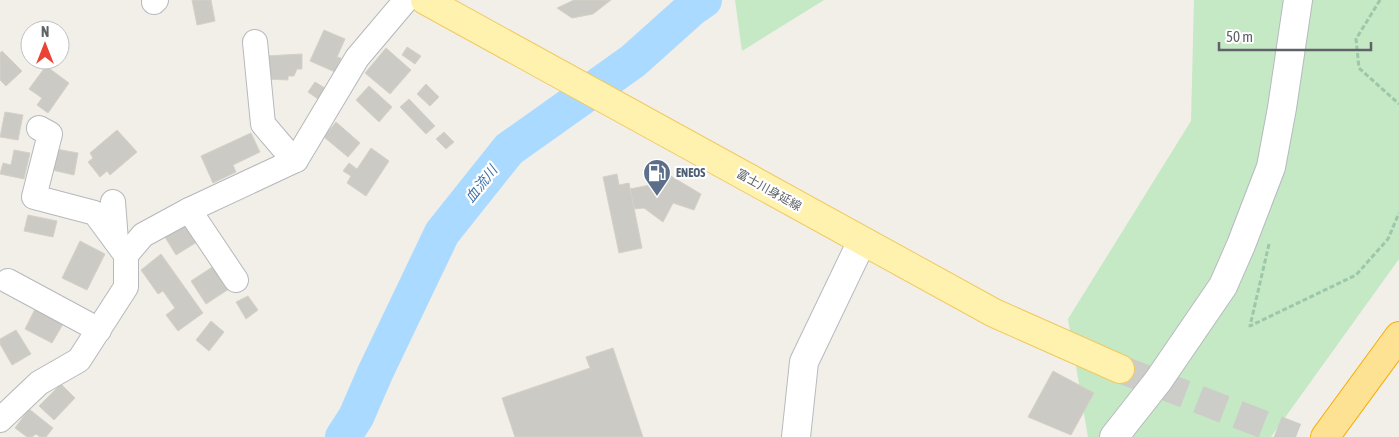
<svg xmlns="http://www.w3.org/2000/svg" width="1399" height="437" viewBox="0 0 1399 437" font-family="'Asap Condensed','Noto Sans JP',sans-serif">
	<rect width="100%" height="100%" fill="#f1efe8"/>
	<g fill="#c5e8c5">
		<path d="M735,0H824L742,51Z"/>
		<path d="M1194,0H1399V259L1271,437H1088L1068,319L1191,121Z"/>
	</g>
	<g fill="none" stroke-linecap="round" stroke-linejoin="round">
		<path stroke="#aadaff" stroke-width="36" d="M343,437L356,417L376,371L442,233L509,149L633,61L691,9L704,0"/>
	</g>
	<g fill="#cccac5" stroke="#d6d1c6">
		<path d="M192,0H211L215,21L197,25Z"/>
		<path d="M574,0H611L593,14L572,18L557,8Z"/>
		<path d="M324,30L345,39L337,57L341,58L335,72L310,61Z"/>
		<path d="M407,47L421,56L415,64L402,55Z"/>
		<path d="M386,48L411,70L390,94L365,73Z"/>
		<path d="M2,51L22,71L6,86L0,80V53Z"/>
		<path d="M302,54V69H297L294,76H288V80L266,79L265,56Z"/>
		<path d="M46,66L69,83L48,113L37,105L42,98L29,89Z"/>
		<path d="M315,82L325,88L318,99L308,92Z"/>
		<path d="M426,84L439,97L430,106L417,94Z"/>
		<path d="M369,86L392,107L379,122L356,100Z"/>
		<path d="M409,99L435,126L426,134L400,107Z"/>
		<path d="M5,112L23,115L18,140L0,137Z"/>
		<path d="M336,122L360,143L348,157L324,137Z"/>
		<path d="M117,130L137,152L110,175L107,171L100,177L88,162L93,158L90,153Z"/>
		<path d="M444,132L454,142L446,149L436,139Z"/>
		<path d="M251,133L260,152L233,165L236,172L213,183L201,156Z"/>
		<path d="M371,148L389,161L366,196L347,183L351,176L343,171L349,163L357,169Z"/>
		<path d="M56,149L78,153L74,175L52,170Z"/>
		<path d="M14,150L30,153L24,179L0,174L3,163L11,165Z"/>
		<path d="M664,172L701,194L694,210L673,203L663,222L644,208L634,209L630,189L655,184Z"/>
		<path d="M617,174L619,185L629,183L642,248L619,253L603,177Z"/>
		<path d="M28,215L57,221L53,237L24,231Z"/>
		<path d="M186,224L197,242L176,255L165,237Z"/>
		<path d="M80,241L105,254L87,290L62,278Z"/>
		<path d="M161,254L203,313L178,331L166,315L175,308L163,291L158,294L141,270Z"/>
		<path d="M217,264L232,287L206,304L191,281Z"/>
		<path d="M248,296L258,310L246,319L236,302Z"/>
		<path d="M35,309L63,324L52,343L25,329Z"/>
		<path d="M211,321L224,332L209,351L196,340Z"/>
		<path d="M16,330L31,354L12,365L0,344V339Z"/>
		<path d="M613,348L643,437H515L502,398L590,368L586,357Z"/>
		<path d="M1053,371L1094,393L1071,435L1028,417Z"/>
		<path d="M61,384L75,398L54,420L39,406Z"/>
		<path d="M29,409L53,428L46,437H40L36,434L32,437H27L15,428Z"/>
	</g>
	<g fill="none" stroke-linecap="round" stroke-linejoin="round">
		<path stroke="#ccccc8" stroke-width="28" stroke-dasharray="28 14" stroke-linecap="butt" d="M1120,369L1296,437"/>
		<defs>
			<g id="street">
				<path d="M154,2L156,0"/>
				<path d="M39,128L50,134L34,197L95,213L126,255"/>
				<path d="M296,160L357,58L406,0"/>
				<path d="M113,202L116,241"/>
				<path d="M189,210L236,280"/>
				<path d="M8,281L99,330"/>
				<path d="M0,420L39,383L79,360L126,287V255L143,235L189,210L296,160L286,151L263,124L255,42"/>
			</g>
			<g id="secondary">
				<path d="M796,437L804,362L862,241"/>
				<path d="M1114,437L1158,381L1223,286L1241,245L1271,167L1282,108L1298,0"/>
			</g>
			<path id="primary" d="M425,0L994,313L1120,369"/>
			<path id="highway" d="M1325,437L1399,336"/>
		</defs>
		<use href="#street" stroke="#b5b8bc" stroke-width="26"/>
		<use href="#secondary" stroke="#b6babf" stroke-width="30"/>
		<use href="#primary" stroke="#f2c960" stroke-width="30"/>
		<use href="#highway" stroke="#f9ab00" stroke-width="30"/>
		<g stroke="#9cc7a9" stroke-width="3" stroke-dasharray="5 2.5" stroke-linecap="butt">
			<path d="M1380,0L1356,39L1359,68L1399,104"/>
			<path d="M1269,244L1250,326L1356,275L1388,239L1399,213"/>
		</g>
		<use href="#street" stroke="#fff" stroke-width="24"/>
		<use href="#secondary" stroke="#fff" stroke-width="28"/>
		<use href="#primary" stroke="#fff2af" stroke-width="28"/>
		<use href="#highway" stroke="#fde293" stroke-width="28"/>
	</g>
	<defs>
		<symbol id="fuel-pin" viewBox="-11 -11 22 30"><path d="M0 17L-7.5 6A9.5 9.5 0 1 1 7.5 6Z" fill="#5c6f8a" stroke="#fff"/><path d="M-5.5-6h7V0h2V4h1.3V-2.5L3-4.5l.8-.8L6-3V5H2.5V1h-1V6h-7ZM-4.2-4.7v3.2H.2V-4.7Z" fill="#fff"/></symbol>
	</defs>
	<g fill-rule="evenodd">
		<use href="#fuel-pin" x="641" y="157" width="32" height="43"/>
	</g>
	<g text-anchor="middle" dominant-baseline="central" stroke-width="4.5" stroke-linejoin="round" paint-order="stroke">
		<g font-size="12" font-weight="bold" fill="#4e5e75" stroke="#fff" text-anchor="start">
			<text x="676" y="173">ENEOS</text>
		</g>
		<g font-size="12" fill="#5f6368" stroke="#fff">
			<text transform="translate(769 190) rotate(29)">富士川身延線</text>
		</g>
		<g font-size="14" font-style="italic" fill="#4174aa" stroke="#fff">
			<text transform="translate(481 184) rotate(-52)">血流川</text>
		</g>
	</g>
	<g transform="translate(45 45)"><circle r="24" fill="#ffffff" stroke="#bfc1c3"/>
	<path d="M0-4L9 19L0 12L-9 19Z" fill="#ea4335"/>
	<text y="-8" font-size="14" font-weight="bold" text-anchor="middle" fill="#5f6368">N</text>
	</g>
	<path d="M1219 42v8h152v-8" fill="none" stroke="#5f6368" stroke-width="2.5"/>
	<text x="1226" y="42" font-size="15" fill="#5f6368" stroke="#ffffff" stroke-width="4" paint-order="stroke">50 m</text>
</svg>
